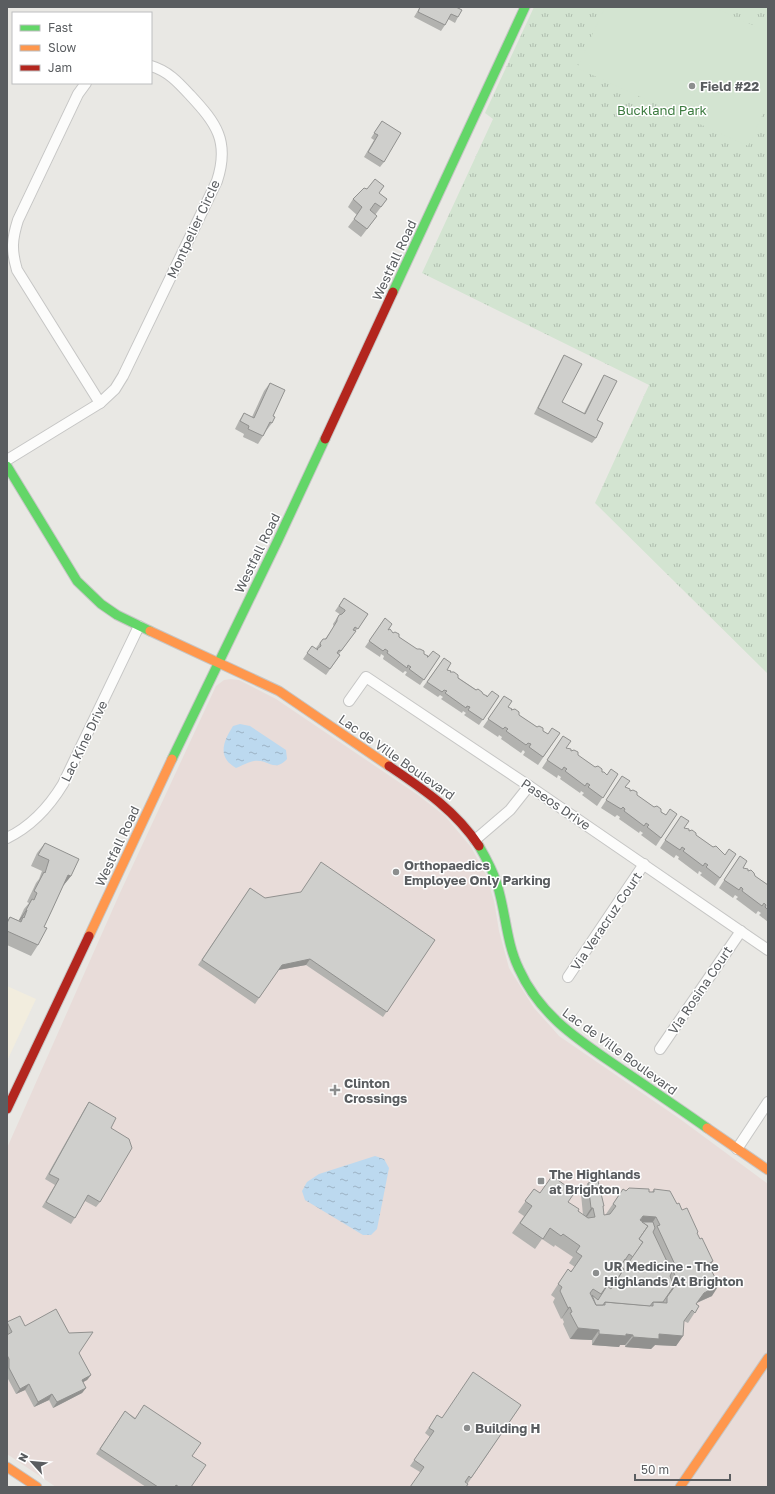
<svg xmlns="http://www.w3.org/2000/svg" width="775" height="1494" viewBox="0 0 775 1494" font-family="'Golos Text',sans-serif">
	<defs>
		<pattern id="grass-tufts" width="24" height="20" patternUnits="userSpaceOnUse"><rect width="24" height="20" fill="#d3e4d1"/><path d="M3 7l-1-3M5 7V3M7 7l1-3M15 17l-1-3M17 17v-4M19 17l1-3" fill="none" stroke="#aebcad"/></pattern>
		<pattern id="water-ripples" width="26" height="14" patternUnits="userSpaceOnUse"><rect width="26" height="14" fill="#bcd9ef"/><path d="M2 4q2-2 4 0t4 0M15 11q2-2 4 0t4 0" fill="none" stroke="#9cb3c5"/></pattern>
	</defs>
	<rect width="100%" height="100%" fill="#e9e8e4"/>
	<path fill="#f2edde" d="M7,986L36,999L7,1061Z"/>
	<path fill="#e8dcd9" d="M231,679L239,680L276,699L418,795L445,816L471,847L486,875L494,901L499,931L509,968L534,1008L553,1029L559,1036L680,1119L768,1184V1487H56L7,1454V1148L119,895L216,686L224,680Z"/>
	<path fill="url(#grass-tufts)" d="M534,7H768V674L595,503L649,385L422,273L493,119L485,113Z"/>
	<path fill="#d3e4d1" d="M605,7H713L768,32V103L748,146L577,68Z"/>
	<g fill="url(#water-ripples)">
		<path d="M240,724L250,726L286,750L287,759C274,773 269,759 254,761C248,762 241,766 236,768C217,757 223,742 233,726Z"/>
		<path d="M375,1156L384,1159L389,1168L377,1229L371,1235H363L305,1200L302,1191L307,1182L319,1174Z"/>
	</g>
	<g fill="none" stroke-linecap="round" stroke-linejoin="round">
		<defs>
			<g id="street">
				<path d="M86,83L78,94L18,220C12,239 11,250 17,270L100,403"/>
				<path d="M7,460L100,403L115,389L123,376L217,181C230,141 216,123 190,95C178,82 168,71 151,66"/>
				<path d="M349,701L366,677L529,786L768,950"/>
				<path d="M7,838C32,826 49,807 63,784L139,626"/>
				<path d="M475,840L510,810L529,786"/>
				<path d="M568,977L644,864"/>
				<path d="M660,1049L741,931"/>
				<path d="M737,1149L768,1102"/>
			</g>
			<g id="fast">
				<path d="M393,292L525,7"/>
				<path d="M7,466L77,581L101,604L117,615L150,631"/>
				<path d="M172,759L278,540L325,439"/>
				<path d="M479,846C486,858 493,871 497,884C506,913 506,942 519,969C541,1018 582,1042 624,1071C652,1090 680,1109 707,1128"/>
			</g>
			<g id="slow">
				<path d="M150,631L279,691L389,766"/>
				<path d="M89,936L172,759"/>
				<path d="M707,1128L768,1170"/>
				<path d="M7,1467L37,1487"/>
				<path d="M680,1487L768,1358"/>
			</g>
			<g id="jam">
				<path d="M325,439L393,292"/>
				<path d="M389,766C423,789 455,810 479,846"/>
				<path d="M7,1109L89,936"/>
			</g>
		</defs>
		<use href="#street" stroke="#c6c6c5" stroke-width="12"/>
		<use href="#fast" stroke="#c6c6c5" stroke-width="11"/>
		<use href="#slow" stroke="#c6c6c5" stroke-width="11"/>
		<use href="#jam" stroke="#c6c6c5" stroke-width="11"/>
		<use href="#street" stroke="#fcfcfb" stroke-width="10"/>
		<use href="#fast" stroke="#63d668" stroke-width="9"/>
		<use href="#slow" stroke="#ff974d" stroke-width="9"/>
		<use href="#jam" stroke="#b3261e" stroke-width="9"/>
	</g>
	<g fill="#b2b2af">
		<path d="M420,7H456L458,17L455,23L448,19L445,25L441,31L414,17Z"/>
		<path d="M382,121L384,162L380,167L364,157L374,140L371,138Z"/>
		<path d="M367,189L379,193L387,199L375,215L377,216L361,237L348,227L357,215L348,207L353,199Z"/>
		<path d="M564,355L562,402L584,413L601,380L604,375L597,420L596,438L592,443L534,414L561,360Z"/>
		<path d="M270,383L273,416L272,423L266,431L263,436L258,444L243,437L244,434L235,429L239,421L244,413L252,417L264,391Z"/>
		<path d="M344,598L368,614L339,654L340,655L326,675L303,659L312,646L317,650L316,648L323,639H325L334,627L333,624L339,615H341L335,611Z"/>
		<path d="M385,618L388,630L428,657L440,656L420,685L405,675L407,672L405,671L403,673L383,659L384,656L381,654L380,657L365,647Z"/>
		<path d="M444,658L447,670L450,672L487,697L499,696L479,725L464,715L466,713L463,711L462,713L441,699L443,697L440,695L438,697L423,687Z"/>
		<path d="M504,696L508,707L511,710L548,734L560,733L538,765L523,755L525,752L523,750L521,753L501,739L502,737L499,735L498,737L483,727Z"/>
		<path d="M563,736L566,748L607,775L618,774L597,806L582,795L584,793L581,791L580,793L560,779L561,777L558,775L557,778L542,768Z"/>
		<path d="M622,776L625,787L630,791L666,815L677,814L656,846L641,835L643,833L640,831L639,833L619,819L620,817L617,815L615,817L601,808Z"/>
		<path d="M681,816L684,828L689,831L725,855L736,854L715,886L700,875L702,873L699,871L698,874L678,859L679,857L676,855L674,858L660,848Z"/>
		<path d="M45,843L71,876L63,886L44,927L38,945L31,956L7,945V921L10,917L20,921L19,920L24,909L29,903L27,902L36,883L39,879L42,871L31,866L37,853Z"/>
		<path d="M740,856L743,868L768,885V922L759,915L761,913L758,911L756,914L736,899L738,897L735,895L733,898L719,888Z"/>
		<path d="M250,888L265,898L435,940L383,1017L306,965L278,970L255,1004L198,965Z"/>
		<path d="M89,1102L111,1128L100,1202L96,1207L85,1201L71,1224L42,1207L55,1185L45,1179L85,1108Z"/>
		<path d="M588,1183L603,1208L604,1215H607L606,1214L623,1189L626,1191L652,1192L654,1189L677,1204L682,1210L713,1261L710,1266L712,1296L697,1303L696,1304L699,1306L688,1323L684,1321L683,1336L676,1346L655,1345L651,1349L625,1347V1345H620L619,1347L592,1345V1340L570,1339L563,1324L564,1322L562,1318L561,1319L553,1302L555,1298L551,1295L568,1269L571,1271L575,1267L569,1263L573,1257L555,1245L554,1247L542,1239L535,1249L512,1233L524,1216L518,1212L534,1189L540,1193L568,1202L578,1211L583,1215L581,1194Z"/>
		<path d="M7,1322L25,1326L79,1353L91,1375L87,1380L83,1382L86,1388L82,1393L53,1408L49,1400L34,1407L25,1390L16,1394L7,1377Z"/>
		<path d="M521,1405L468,1483L420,1472L410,1466L430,1437L425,1433L437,1415L442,1418Z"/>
		<path d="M125,1411L192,1456L191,1487H146L96,1454Z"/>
	</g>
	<g fill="#91918f">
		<path d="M68,875L71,876L63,886Z"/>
		<path d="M26,910H27L20,921L19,920Z"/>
		<path d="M310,959L306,965L278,970L282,965Z"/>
		<path d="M591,1208H593L586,1218L584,1219Z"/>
		<path d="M643,1216L656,1217L649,1228L637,1226Z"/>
		<path d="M713,1261L706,1272L708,1264Z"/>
		<path d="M719,1285L712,1296L696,1303L704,1293Z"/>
		<path d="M570,1307L562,1318L561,1319L568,1308Z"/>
		<path d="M578,1328L599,1330L592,1340L570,1339Z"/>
		<path d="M599,1334H626L633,1335L625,1345H620L619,1347L592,1345Z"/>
		<path d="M659,1334L683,1336L676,1346L655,1345L651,1349L625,1347L633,1337Z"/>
		<path d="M91,1375L87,1380L78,1385L82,1380Z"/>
		<path d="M29,1384L25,1390L16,1394L20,1389Z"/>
		<path d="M86,1388L82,1393L53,1408L57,1402Z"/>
		<path d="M52,1394L49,1400L34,1407L38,1402Z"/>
	</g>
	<g fill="#cfcfcc" stroke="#91918f" fill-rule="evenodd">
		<path d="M420,7H456L462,10L458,17L451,14L445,25L418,12Z"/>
		<path d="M382,121L401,133L384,162L368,152L378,135L374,133Z"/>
		<path d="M375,179L384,186L379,193L387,199L381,207L375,203L370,210L377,216L367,229L354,219L362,207L353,199L364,188L367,189Z"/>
		<path d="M564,355L582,364L562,402L585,414L604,375L617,381L597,420L603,423L596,438L538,408Z"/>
		<path d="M270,383L285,390L273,416L275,417L272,423L270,422L263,436L248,429L249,426L240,421L244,413L254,418Z"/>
		<path d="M344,598L368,614L358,629L355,627L353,630L356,631L341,651L339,650L337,653L340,655L330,669L307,653L312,646L318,650L317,649L321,646L320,643L323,639H326L337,621V619L339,615L342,614L345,611V610L339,606Z"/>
		<path d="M385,618L392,624L388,630L390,629L393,633L395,632L399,634V637L417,649H420L424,651V654L428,656L427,657H428L433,651L440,656L424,680L409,669L411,667L408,665L407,668L387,653L388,651L385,649L383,651L369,641Z"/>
		<path d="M444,658L451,663L447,670L451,671L450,672H454L458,675V678L476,690L478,689L482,692L483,694L487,696V697L492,691L499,696L483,720L468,710L470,707L467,706L466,708L445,693L447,691L444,690L442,692L427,682Z"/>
		<path d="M504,696L512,701L508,707L512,709L511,710L515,709L519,712V715L537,727L539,726L543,728V731L548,734L552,728L560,733L543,757L529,747L531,744L528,743L526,745L506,731L508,729L505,727L503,729L488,719Z"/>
		<path d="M563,736L571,741L566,748L571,749V751L574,750L578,752V755L595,767L598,766L602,769V772H604L607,775L611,769L618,774L603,798L588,787L590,785L587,783L585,786L565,771L567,769L564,767L562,770L547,760Z"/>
		<path d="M622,776L630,781L625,787L630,789V791L633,790L637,792V795L654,807L657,806L661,809V812L666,815L670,809L677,814L661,838L647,827L649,825L646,823L644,826L624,811L625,809L623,807L621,809L606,800Z"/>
		<path d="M681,816L689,821L684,828L689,829V831L692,830L696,833V835L713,847L716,846L725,855L729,849L736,854L720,878L706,867L708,865L705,863L703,866L683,851L685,849L682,847L680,850L665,840Z"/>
		<path d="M45,843L79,859L71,876L68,875L52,910L44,927L47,928L38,945L7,931V923L10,917L21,922L23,917L24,918L27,910H26L32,899L34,900L37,893L34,891L44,872L45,873L49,860L38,855Z"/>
		<path d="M740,856L747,861L743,868L748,869V871L751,870L754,873L755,876L768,885V910L765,907L766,905L764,903L762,906L742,891L743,889L741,887L739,890L724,880Z"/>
		<path d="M321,862L435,940L387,1012L310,959L282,965L259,998L202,960L250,888L265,898L301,892Z"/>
		<path d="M89,1102L116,1118L111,1128L129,1139L132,1148L100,1202L88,1195L75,1218L46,1202L59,1179L49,1174Z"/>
		<path d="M552,1176L575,1192L568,1202L579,1209L578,1211L588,1218L595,1217L593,1208H591L588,1183L598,1181L604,1206H603L604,1215L610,1214L616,1206L613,1204L623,1189L626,1191L629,1188L649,1189V1192H654V1189L670,1191L677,1204L679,1203L682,1210L687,1208L698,1232L697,1233L700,1239L702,1238L713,1261L708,1264L719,1285L704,1293L696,1304L699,1306L695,1313L692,1310L684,1321L683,1336L659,1334V1339L633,1337V1335L626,1334V1336L599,1334V1330L578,1328L570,1313L572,1312L570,1307L568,1308L560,1291L562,1287L558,1284L568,1269L571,1272L582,1256L576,1252L580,1246L563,1234L561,1236L550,1228L543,1239L520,1223L532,1206L525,1201L534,1189L540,1193ZM643,1216L656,1217L660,1225L657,1226L677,1269L673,1271L679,1284L675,1286L667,1297V1303L653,1302V1306L605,1302V1305H596L590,1293L593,1289L601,1294L610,1281L614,1284L624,1269L621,1266L629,1254L633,1257L643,1242L639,1239L648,1226L640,1220Z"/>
		<path d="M642,1222H653L655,1228L653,1232L672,1272L670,1276L674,1286L663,1302H653L650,1306L605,1302L603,1305H596L592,1295L598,1300L607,1286L611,1289L624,1269L621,1266L625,1259L629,1262L643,1242L639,1239L648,1226Z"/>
		<path d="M56,1309L69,1333L93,1332L79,1353L91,1375L82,1380L86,1388L57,1402L52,1394L38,1402L29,1384L20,1389L9,1368V1359L7,1355V1335L12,1332L7,1322L20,1316L25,1326Z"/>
		<path d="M473,1372L521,1405L471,1478L469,1476L465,1482L468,1484L466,1487H410L424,1467L414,1460L434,1431L429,1428L437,1415L442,1418Z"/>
		<path d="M144,1405L201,1443L192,1456L206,1465L191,1487H179L176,1485L175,1487H158L100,1449L125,1411L135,1419Z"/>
	</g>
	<g fill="#8c8e8e" stroke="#fff" stroke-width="1.5">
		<circle cx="692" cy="86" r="4"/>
		<circle cx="396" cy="872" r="4"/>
		<path d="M333 1084h4v4h4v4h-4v4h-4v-4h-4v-4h4z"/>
		<rect x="537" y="1177" width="8" height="8" rx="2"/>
		<circle cx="596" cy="1273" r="4"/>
		<circle cx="467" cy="1428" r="4"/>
	</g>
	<g text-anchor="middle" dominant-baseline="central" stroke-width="3" stroke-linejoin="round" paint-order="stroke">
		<g font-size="13" font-weight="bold" fill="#5a5d60" stroke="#fff" text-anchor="start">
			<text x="700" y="86">Field #22</text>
			<text x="404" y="865">Orthopaedics<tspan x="404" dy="15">Employee Only Parking</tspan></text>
			<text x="344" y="1083">Clinton<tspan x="344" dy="15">Crossings</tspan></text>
			<text x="549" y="1174">The Highlands<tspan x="549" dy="15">at Brighton</tspan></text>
			<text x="604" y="1266">UR Medicine - The<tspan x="604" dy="15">Highlands At Brighton</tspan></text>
			<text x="475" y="1428">Building H</text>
		</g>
		<g font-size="13" fill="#3e7c41" stroke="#fff">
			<text x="662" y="110">Buckland Park</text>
		</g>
		<g font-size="13" fill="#5a5d60" stroke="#fff">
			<text transform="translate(193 229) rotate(-65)">Montpelier Circle</text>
			<text transform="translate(394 260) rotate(-65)">Westfall Road</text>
			<text transform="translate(257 553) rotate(-64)">Westfall Road</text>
			<text transform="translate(84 741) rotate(-64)">Lac Kine Drive</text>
			<text transform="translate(397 757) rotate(35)">Lac de Ville Boulevard</text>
			<text transform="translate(556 804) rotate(34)">Paseos Drive</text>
			<text transform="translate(117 846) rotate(-65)">Westfall Road</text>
			<text transform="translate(606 921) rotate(-56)">Via Veracruz Court</text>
			<text transform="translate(700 990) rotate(-56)">Via Rosina Court</text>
			<text transform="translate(620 1051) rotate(36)">Lac de Ville Boulevard</text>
		</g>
	</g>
	<rect width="775" height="1494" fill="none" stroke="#5a5d60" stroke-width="16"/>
	<rect x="12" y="12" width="140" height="72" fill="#ffffff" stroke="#bdbebf"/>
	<rect x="20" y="25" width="20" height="6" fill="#63d668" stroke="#bdbebf"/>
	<text x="48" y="32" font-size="12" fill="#5a5d60">Fast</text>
	<rect x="20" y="45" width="20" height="6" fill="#ff974d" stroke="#bdbebf"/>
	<text x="48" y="52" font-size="12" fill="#5a5d60">Slow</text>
	<rect x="20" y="65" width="20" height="6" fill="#b3261e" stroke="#bdbebf"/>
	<text x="48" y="72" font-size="12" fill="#5a5d60">Jam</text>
	<g transform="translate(32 1462) rotate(297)" stroke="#ffffff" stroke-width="3" paint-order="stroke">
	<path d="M0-3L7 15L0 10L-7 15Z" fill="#5a5d60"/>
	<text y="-6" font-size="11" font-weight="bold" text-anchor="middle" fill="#5a5d60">N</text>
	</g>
	<path d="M635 1474v6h95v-6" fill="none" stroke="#5a5d60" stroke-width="2"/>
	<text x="641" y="1474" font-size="12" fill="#5a5d60" stroke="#ffffff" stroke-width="3" paint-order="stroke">50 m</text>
</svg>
